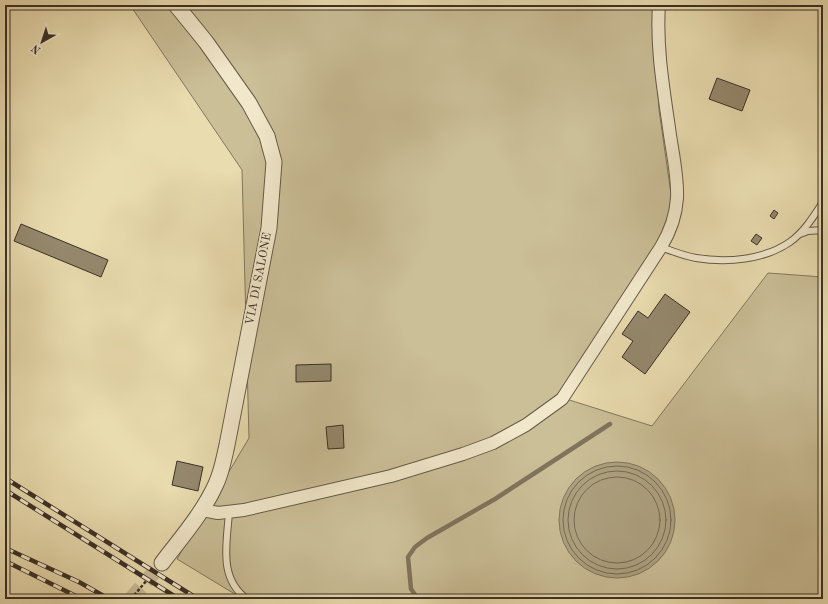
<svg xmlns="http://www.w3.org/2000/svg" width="828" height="604" viewBox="0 0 828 604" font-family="'Old Standard TT',serif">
	<rect width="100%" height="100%" fill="#e9dcaf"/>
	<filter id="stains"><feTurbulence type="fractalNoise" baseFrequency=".005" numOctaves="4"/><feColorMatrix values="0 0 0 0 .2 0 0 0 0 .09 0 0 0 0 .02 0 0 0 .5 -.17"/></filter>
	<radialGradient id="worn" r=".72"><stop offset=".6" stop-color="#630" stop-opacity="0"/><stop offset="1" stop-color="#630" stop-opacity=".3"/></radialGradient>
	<path fill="#cbbf98" stroke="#837860" d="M130,5H653L659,110L674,215L563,398L652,426L768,273L823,277V599H243L177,559L249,438L242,170Z"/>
	<circle fill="#aea281" stroke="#80745d" cx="617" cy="520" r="58"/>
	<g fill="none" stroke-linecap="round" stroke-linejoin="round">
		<g stroke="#746954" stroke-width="1">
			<circle cx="617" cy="520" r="54"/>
			<circle cx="617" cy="520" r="49"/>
			<circle cx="617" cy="520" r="43"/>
		</g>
		<path stroke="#80745d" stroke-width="4.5" d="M418,599L411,589L408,557L415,547L427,538L495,499L610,424"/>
	</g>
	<g fill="#95896e" stroke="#3b3027">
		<path d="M717,78L750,90L742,111L709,99Z"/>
		<path d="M774,210L778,213L774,219L770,216Z"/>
		<path d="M21,224L108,260L101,277L14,241Z"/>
		<path d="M756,234L762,238L757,245L751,241Z"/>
		<path d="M665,294L690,312L645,374L622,357L633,341L622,334L638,311L648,318Z"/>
		<path d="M331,364V381L296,382V365Z"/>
		<path d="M343,425L344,448L328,449L326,427Z"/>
		<path d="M177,461L203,467L198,491L172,485Z"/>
	</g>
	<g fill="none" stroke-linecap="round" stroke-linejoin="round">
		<path stroke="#c6ba94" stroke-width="15" stroke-dasharray="15 8" stroke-linecap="butt" d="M131,599L162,563"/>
		<defs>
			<g id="service">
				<path d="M800,234L808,231L823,230"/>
				<path d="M661,247C672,251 684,256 696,258C727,263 764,260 790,242C804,232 814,216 823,202"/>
				<path d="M229,512C227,543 218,578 247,599"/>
			</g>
			<path id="minor" d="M202,510L218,513L244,510L391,476L463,454L493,443L526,425L562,399L661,247C670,232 676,216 677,198C678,178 673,155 670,135C664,92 656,49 659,5"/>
			<path id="tertiary" d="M162,563C181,538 203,513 216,484C222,471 224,458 227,445L269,228L274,162L267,136L249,103L206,42L176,5"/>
		</defs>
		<use href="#service" stroke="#665b49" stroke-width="8"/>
		<use href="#minor" stroke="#665b49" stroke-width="14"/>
		<use href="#tertiary" stroke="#665b49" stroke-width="17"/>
		<path stroke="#3b3027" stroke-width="2.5" stroke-dasharray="3 2" stroke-linecap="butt" d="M131,599L147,580"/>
		<use href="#service" stroke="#f1e8cb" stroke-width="6"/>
		<use href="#minor" stroke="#f1e8cb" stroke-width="12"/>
		<use href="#tertiary" stroke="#f1e8cb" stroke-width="15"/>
		<defs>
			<g id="rail">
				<path d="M5,478L198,599"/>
				<path d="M5,490L179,599"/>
				<path d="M5,548L79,582L109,599"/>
				<path d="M5,561L82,599"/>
			</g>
		</defs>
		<use href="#rail" stroke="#3b3027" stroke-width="4.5"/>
		<use href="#rail" stroke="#f1e8cb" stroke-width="3" stroke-dasharray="9" stroke-linecap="butt"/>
	</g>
	<g text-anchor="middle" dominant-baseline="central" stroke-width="3.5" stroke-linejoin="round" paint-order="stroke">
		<g font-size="12" fill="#3b3027" stroke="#f1e8cb">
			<text transform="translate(259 279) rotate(-79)">VIA DI SALONE</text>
		</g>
	</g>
	<rect width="828" height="604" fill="none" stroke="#e9dcaf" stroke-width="20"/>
	<rect x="6" y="6" width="816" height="592" fill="none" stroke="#3b3027" stroke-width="2"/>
	<rect x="10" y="10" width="808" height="584" fill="none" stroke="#3b3027"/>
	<g transform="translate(42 42) rotate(219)" stroke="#f1e8cb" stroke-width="3" paint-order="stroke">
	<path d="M0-3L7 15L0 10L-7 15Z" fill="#3b3027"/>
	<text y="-6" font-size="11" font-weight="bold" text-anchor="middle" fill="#3b3027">N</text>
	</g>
	<rect width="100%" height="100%" filter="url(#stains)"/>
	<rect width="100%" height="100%" fill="url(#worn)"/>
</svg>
